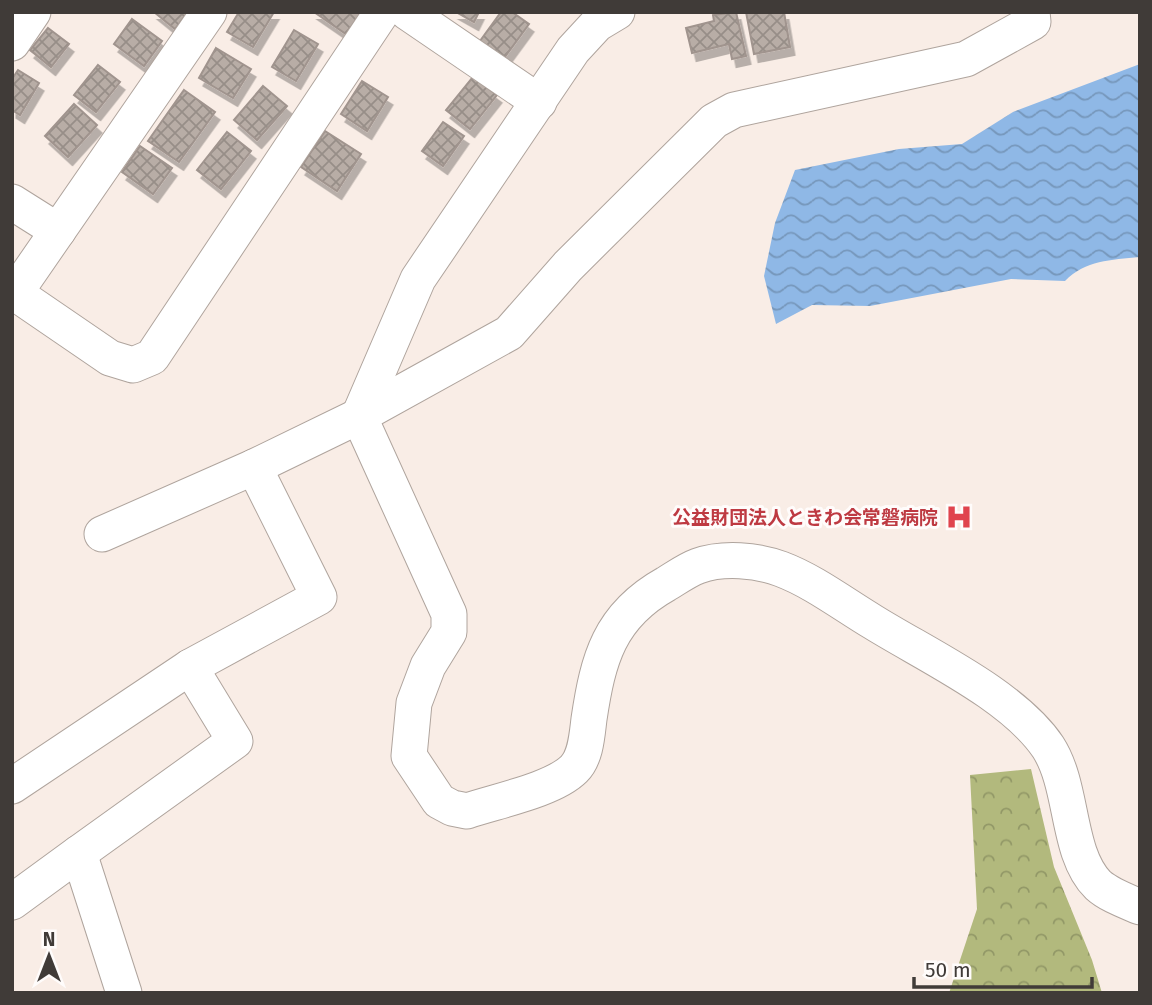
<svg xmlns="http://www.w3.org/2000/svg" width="1152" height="1005" viewBox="0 0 1152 1005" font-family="'Fira Sans','Noto Sans JP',sans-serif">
	<defs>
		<pattern id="forest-crowns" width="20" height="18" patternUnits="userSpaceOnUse" patternTransform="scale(1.75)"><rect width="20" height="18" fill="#b2b97d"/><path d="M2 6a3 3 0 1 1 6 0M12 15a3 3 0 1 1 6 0" fill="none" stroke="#929867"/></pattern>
		<pattern id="water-waves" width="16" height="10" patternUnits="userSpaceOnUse" patternTransform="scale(1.75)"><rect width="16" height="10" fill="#8fb8e6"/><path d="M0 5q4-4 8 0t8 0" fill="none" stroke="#7697bb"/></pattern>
		<pattern id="building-cross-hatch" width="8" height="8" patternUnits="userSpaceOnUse" patternTransform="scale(1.75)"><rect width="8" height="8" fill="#b8ada6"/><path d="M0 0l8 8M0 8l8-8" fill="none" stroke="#978e88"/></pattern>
		<filter id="shadow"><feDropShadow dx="4.5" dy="8" stdDeviation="0" flood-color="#0004"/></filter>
	</defs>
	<rect width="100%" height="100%" fill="#f9ede6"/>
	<path fill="url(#forest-crowns)" d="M1031,769L1054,867L1092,960L1102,993H949L977,909L970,775Z"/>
	<path fill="url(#water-waves)" d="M1140,64V257C1110,260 1086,260 1065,281L1011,279L870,306L812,305L776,324L764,276L775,223L795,170L899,149L962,144L1013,112Z"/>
	<g fill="url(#building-cross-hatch)" stroke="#a0948e" stroke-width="2" filter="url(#shadow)">
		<path d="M154,12H188L175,29Z"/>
		<path d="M239,12H274L253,47L227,32Z"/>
		<path d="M314,12H362L346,34Z"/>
		<path d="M456,12H479L474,22Z"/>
		<path d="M501,12H512L529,24L504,58L480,41Z"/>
		<path d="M736,12L746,56L732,59L729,44L692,53L686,28L714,21L713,15Z"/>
		<path d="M746,12H784L790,47L754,54Z"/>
		<path d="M132,19L162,41L144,66L114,44Z"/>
		<path d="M48,28L69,44L51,67L30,50Z"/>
		<path d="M294,30L318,44L296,81L272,67Z"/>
		<path d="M216,48L251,69L233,98L199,78Z"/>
		<path d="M98,65L120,82L96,112L74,95Z"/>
		<path d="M18,70L39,83L20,115L12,110V79Z"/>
		<path d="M473,77L497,95L470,129L446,110Z"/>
		<path d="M362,81L388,97L367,131L341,114Z"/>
		<path d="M263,86L287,106L257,140L234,120Z"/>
		<path d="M184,90L215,112L179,162L148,141Z"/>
		<path d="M74,104L97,125L68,157L45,136Z"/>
		<path d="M443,122L464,136L443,166L422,151Z"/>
		<path d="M325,131L361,154L337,191L301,167Z"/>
		<path d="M227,132L251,151L221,189L197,170Z"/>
		<path d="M140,146L172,168L153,194L122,172Z"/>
	</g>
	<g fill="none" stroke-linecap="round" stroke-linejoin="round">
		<defs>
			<g id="minor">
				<path d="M209,12L15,293L110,358L133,365L152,357L382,12"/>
				<path d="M407,12L539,102"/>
				<path d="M617,12L597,24L573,50L418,279L359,416L449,614V632L428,666L414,703L409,756L439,801L452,808L467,811C496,801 553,790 574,769C586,757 587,735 589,719C598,659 609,616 666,584C676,578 687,570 698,566C723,557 757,560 781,569C813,581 843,604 873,622C926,655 1013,695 1048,747C1074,787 1066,853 1098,885C1109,895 1126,901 1140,907"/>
				<path d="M12,43L33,12"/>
				<path d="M12,202L58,231"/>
				<path d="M102,534L254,467L359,416L509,333L568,266L714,121L734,110L966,59L1033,22L1032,12"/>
				<path d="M12,786L190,667L319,597L254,467"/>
				<path d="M79,853L235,741L190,667"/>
				<path d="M12,902L79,853L124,993"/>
			</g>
		</defs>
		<use href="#minor" stroke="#afa49d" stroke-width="37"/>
		<use href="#minor" stroke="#fff" stroke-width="35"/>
	</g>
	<defs>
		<symbol id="hospital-bare" viewBox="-9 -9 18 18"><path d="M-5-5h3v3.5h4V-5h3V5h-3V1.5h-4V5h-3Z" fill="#e0444e" stroke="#fffcfb" stroke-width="2.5" paint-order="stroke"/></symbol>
	</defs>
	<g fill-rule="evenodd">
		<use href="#hospital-bare" x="940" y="498" width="38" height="38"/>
	</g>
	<g text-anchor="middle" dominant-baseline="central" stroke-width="6" stroke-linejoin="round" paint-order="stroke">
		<g font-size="19" font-weight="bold" fill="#be3a42" stroke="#fffcfb" text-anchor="end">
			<text x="938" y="517">公益財団法人ときわ会常磐病院</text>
		</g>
	</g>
	<rect width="1152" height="1005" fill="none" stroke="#403b38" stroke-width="28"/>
	<g transform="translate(49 956)" stroke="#fffcfb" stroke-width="5" paint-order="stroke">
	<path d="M0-5L12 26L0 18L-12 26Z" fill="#403b38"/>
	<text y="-10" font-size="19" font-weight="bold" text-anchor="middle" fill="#403b38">N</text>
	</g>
	<path d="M914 977v10h178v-10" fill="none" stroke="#403b38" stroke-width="3.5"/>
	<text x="925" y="977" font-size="21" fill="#403b38" stroke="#fffcfb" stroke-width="5" paint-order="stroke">50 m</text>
</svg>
